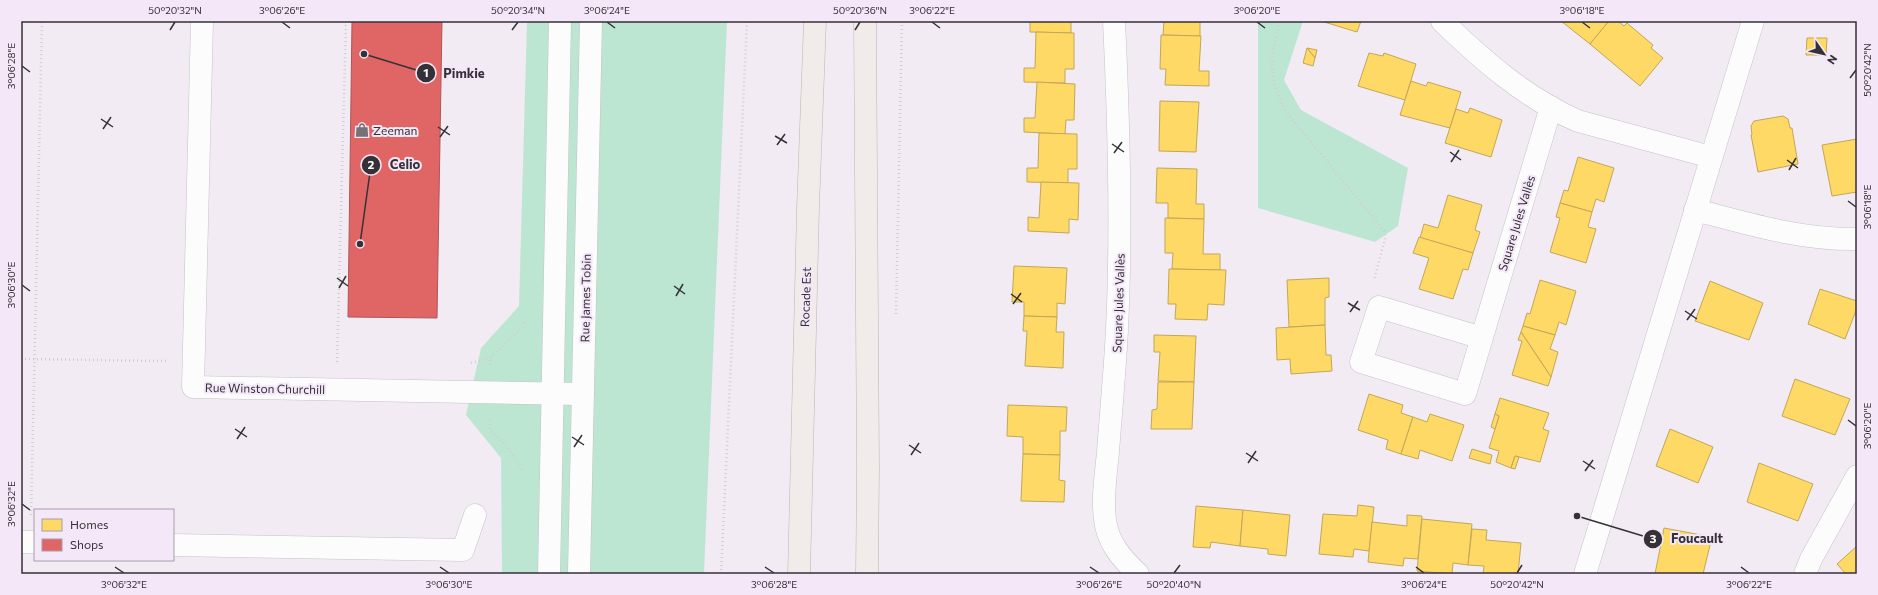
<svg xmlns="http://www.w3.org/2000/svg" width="1878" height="595" viewBox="0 0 1878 595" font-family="Commissioner,sans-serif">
	<rect width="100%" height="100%" fill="#f2ebf4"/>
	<g fill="#bde6d2">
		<path d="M527,21H727L704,574H502L501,458L466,415L481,348L519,306Z"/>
		<path d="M1258,21H1303L1284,80L1301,110L1408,168L1398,226L1375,242L1258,208Z"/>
	</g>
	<g fill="#ffd966" stroke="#c2a758">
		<path d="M1030,21H1071V33L1030,32Z"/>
		<path d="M1164,21H1200V36L1163,35Z"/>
		<path d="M1321,21H1361L1357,32Z"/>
		<path d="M1561,21H1609L1590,44Z"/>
		<path d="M1609,21H1618L1624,26L1627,23L1653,45L1651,48L1663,58L1640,86L1590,44Z"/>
		<path d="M1036,32L1074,33V69H1065V83L1024,82V68H1035Z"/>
		<path d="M1161,35L1201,36L1199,71H1209V86L1165,85L1166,69H1160Z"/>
		<path d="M1807,38H1827L1826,55H1806Z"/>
		<path d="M1307,48L1317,50L1315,58Z"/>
		<path d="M1307,48L1315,58L1313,66L1303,63Z"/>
		<path d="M1369,53L1383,56L1384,53L1416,64L1405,100L1358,86Z"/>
		<path d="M1411,81L1426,86L1428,82L1461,92L1450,128L1400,115Z"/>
		<path d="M1037,82L1075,84L1074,120H1066L1065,134L1024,132V118H1035Z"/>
		<path d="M1160,101L1199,102L1196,152L1159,151Z"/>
		<path d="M1470,108L1502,120L1491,157L1445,143L1456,109L1468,113Z"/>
		<path d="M1783,116L1788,119L1790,128H1792L1798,164L1758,172L1751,135H1752L1751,126L1754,121Z"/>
		<path d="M1039,133L1077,134V169H1068V183L1027,182V168H1038Z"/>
		<path d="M1857,139V192L1832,196L1822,145Z"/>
		<path d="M1578,157L1614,168L1604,202L1596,199L1592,212L1560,203L1564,190L1568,191Z"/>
		<path d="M1157,168L1197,169L1196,204H1204V219L1168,218V203H1156Z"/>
		<path d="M1041,182L1079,183L1078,220L1069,219V233L1028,231V217L1039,218Z"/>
		<path d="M1448,195L1482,205L1475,230L1480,232L1473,253L1420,238L1424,224L1438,228Z"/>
		<path d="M1560,203L1592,212L1588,227L1596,229L1586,263L1550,252L1560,218L1556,217Z"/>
		<path d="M1165,218L1204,219L1203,254H1220V270L1172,269L1173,253H1165Z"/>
		<path d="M1419,237L1473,253L1468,270L1463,269L1453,299L1419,289L1429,258L1413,253Z"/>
		<path d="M1014,266L1067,268L1065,304L1057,303V317L1024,316V302H1012Z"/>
		<path d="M1169,269L1226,270L1224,305L1208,304L1207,320L1175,319L1176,304H1168Z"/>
		<path d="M1329,278V297L1325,298V325L1289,327L1287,280Z"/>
		<path d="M1540,280L1576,291L1566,325L1559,322L1555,335L1523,326L1527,313L1530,314Z"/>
		<path d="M1710,281L1763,303L1749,340L1695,321Z"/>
		<path d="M1820,289L1857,301V308L1845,339L1808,324Z"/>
		<path d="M1024,316L1057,317L1056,332H1064L1063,368L1025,366L1027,331H1023Z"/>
		<path d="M1325,325L1326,355H1331L1332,371L1291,374L1290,359L1277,360L1276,328Z"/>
		<path d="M1523,326L1555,335L1550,349L1558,352L1551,377L1521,332Z"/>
		<path d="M1521,332L1551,377L1548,386L1512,375L1522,341L1518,340Z"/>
		<path d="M1154,335L1196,336L1194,382L1158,381L1160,352H1154Z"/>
		<path d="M1795,379L1850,399L1835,435L1782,416Z"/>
		<path d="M1158,382H1194L1192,429H1151L1152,410L1157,409Z"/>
		<path d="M1369,394L1403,405L1401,413L1413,417L1401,454L1386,449L1388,440L1358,430Z"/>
		<path d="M1500,398L1549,413L1543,429L1549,431L1540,462L1515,456L1511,468L1496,462L1499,451L1489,448L1499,416L1495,414Z"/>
		<path d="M1008,405L1067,407L1066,431H1060V455L1023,454V437L1007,436Z"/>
		<path d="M1430,414L1464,425L1452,461L1420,450L1418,459L1401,454L1413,417L1427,422Z"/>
		<path d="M1495,414L1499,416L1495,429L1491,427Z"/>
		<path d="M1670,429L1713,447L1698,483L1656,466Z"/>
		<path d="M1472,449L1492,455L1490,464L1469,458Z"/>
		<path d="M1023,454L1060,455L1059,480L1065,481L1064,502L1021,501Z"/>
		<path d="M1515,456L1519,457L1515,469L1511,468Z"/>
		<path d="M1759,463L1813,484L1798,521L1747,502Z"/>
		<path d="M1358,505L1374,507L1369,551L1354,549L1353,557L1319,554L1323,514L1357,516Z"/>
		<path d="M1196,506L1243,510L1240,546L1211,542L1210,548L1193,547Z"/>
		<path d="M1243,510L1290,515L1286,556L1268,554V549L1240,546Z"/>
		<path d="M1407,515L1422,516L1418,559L1404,558L1403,566L1368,562L1372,522L1407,526Z"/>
		<path d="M1422,519L1472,524L1468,565L1453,563L1452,574L1417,571Z"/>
		<path d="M1664,528L1712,537L1703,574H1655Z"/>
		<path d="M1472,529L1487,530L1486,540L1521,543L1518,574H1483L1484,566L1468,565Z"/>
		<path d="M1857,546V574H1846L1837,564Z"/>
	</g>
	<path fill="#e06666" stroke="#ad5658" d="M352,21H442L437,318L348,317Z"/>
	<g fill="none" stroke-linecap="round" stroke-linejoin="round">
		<defs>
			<g id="pedestrian">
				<path d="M21,542H35"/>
				<path d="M173,545L463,550L475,515"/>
			</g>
			<g id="minor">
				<path d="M202,21L193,387L583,394"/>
				<path d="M1114,21C1119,124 1122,226 1117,329C1115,370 1111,411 1108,452C1106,474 1102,497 1105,519C1107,542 1122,559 1138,574"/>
				<path d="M1442,21C1482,60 1527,99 1578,121L1711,157"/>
				<path d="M1695,210C1749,224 1801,240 1857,239"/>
				<path d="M1482,338L1379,307L1361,362L1465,394L1551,107"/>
				<path d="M549,574L560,21"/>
				<path d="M579,574L591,21"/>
				<path d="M1585,574L1753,21"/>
				<path d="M1805,574L1811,559L1857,476"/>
			</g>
			<g id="primary">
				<path d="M865,21L868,469L867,574"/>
				<path d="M799,574L808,208L815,21"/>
			</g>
		</defs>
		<use href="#pedestrian" stroke="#c6c1c8" stroke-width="23"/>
		<use href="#minor" stroke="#c6c1c8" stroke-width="23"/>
		<use href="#primary" stroke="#beb2af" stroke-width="23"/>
		<g stroke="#d0cdd1" stroke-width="2.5" stroke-dasharray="1 3" stroke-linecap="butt">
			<path d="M1280,21C1270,59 1267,78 1287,113L1385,232V239L1374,280"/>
			<path d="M896,314L902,21"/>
			<path d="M21,359L166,361"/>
			<path d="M337,362L346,21"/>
			<path d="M471,363L490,358"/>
			<path d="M490,365V358L523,327L525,320"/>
			<path d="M490,420V430L507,446L523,471"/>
			<path d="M31,515L42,21"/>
			<path d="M721,574L747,21"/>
		</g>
		<use href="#pedestrian" stroke="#fdfcfd" stroke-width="22"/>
		<use href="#minor" stroke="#fdfcfd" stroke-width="22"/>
		<use href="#primary" stroke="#f1ece9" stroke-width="22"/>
	</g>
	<path fill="none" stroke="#353137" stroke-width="1.5" d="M282,22L290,28M607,22L615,28M932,22L940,28M1257,22L1265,28M1582,22L1590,28M170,30L175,22M512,30L518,22M855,30L860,22M22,66L30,72M1850,78L1856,70M101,119L113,127M438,127L450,135M103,129L111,117M775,136L787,143M440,137L448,126M1112,144L1124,152M777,145L785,134M1450,152L1461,160M1114,153L1122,142M1787,160L1798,168M1451,162L1459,150M1789,170L1796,158M1848,201L1856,207M337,278L348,286M22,285L30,291M674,286L685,294M339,288L346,276M1011,294L1022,302M676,296L683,284M1348,303L1360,310M1013,304L1021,293M1685,311L1697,319M1350,312L1358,301M1687,320L1695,309M1848,420L1856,426M235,429L247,437M572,437L584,445M237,439L245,427M909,445L921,453M574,447L582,435M1246,453L1258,461M911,455L919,443M1583,461L1595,469M1248,463L1256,451M1585,471L1593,460M22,504L30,510M115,567L124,573M440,567L449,573M765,567L774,573M1090,567L1099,573M1416,567L1424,573M1741,567L1749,573M1174,573L1180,565M1517,573L1522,565"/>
	<defs>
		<symbol id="shop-bare" viewBox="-9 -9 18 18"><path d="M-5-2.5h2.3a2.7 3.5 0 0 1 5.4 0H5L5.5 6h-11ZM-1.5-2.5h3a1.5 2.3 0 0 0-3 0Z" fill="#777279" stroke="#f3e7f8" stroke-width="2.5" paint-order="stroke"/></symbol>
	</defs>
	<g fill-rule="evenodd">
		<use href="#shop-bare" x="352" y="120" width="20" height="20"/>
	</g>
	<g text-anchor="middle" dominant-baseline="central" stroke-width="4" stroke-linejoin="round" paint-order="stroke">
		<g font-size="12" fill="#353137" stroke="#f3e7f8" text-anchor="start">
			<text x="373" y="130">Zeeman</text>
		</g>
		<g font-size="12" fill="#353137" stroke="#f3e7f8">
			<text transform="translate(1516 223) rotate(-73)">Square Jules Vallès</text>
			<text transform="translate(805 297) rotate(-88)">Rocade Est</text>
			<text transform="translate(585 298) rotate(-89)">Rue James Tobin</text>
			<text transform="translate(1118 303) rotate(-88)">Square Jules Vallès</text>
			<text transform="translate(265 388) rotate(1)">Rue Winston Churchill</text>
		</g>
	</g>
	<path fill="none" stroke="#353137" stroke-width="1.5" d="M364 54L426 73M360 244L371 165M1577 516L1653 539"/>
	<g fill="#353137" stroke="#f3e7f8" stroke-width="1.5">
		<circle cx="364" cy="54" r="4"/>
		<circle cx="360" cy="244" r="4"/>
		<circle cx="1577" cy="516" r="4"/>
		<circle cx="426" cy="73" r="10"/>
		<circle cx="371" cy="165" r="10"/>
		<circle cx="1653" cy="539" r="10"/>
	</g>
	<g font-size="12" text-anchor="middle" font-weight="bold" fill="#fff">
		<text x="426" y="77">1</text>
		<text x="371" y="169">2</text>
		<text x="1653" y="543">3</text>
	</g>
	<g font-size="13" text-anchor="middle" font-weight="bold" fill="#353137" stroke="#f3e7f8" stroke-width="4" stroke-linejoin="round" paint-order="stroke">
		<text x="464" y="78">Pimkie</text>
		<text x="405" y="169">Celio</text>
		<text x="1697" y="543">Foucault</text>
	</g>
	<rect width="1878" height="595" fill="none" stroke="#f3e7f8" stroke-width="44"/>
	<rect x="34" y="509" width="140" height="52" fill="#f3e7f8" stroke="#a79eab"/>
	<rect x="42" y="519" width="20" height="12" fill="#ffd966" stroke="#a79eab"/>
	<text x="70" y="529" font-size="12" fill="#353137">Homes</text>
	<rect x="42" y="539" width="20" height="12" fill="#e06666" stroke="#a79eab"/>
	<text x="70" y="549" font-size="12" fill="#353137">Shops</text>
	<g transform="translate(1824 54) rotate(124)" stroke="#f3e7f8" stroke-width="3" paint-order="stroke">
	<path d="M0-3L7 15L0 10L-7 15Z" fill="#353137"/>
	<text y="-6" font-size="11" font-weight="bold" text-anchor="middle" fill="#353137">N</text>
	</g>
	<rect x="22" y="22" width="1834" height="551" fill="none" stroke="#353137" stroke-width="1.5"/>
	<g font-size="10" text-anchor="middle" fill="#353137">
		<text x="175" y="14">50°20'32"N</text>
		<text x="282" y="14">3°06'26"E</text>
		<text x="518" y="14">50°20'34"N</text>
		<text x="607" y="14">3°06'24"E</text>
		<text x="860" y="14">50°20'36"N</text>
		<text x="932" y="14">3°06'22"E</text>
		<text x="1257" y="14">3°06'20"E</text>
		<text x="1582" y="14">3°06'18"E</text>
		<text transform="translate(11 66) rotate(-90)" y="4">3°06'28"E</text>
		<text transform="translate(1867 70) rotate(-90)" y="4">50°20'42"N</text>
		<text transform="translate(1867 207) rotate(-90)" y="4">3°06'18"E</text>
		<text transform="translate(11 285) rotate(-90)" y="4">3°06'30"E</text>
		<text transform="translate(1867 426) rotate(-90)" y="4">3°06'20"E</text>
		<text transform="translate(11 504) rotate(-90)" y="4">3°06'32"E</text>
		<text x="124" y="588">3°06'32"E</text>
		<text x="449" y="588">3°06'30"E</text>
		<text x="774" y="588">3°06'28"E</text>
		<text x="1099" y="588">3°06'26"E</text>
		<text x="1174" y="588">50°20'40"N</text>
		<text x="1424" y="588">3°06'24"E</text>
		<text x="1517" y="588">50°20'42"N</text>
		<text x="1749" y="588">3°06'22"E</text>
	</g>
</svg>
